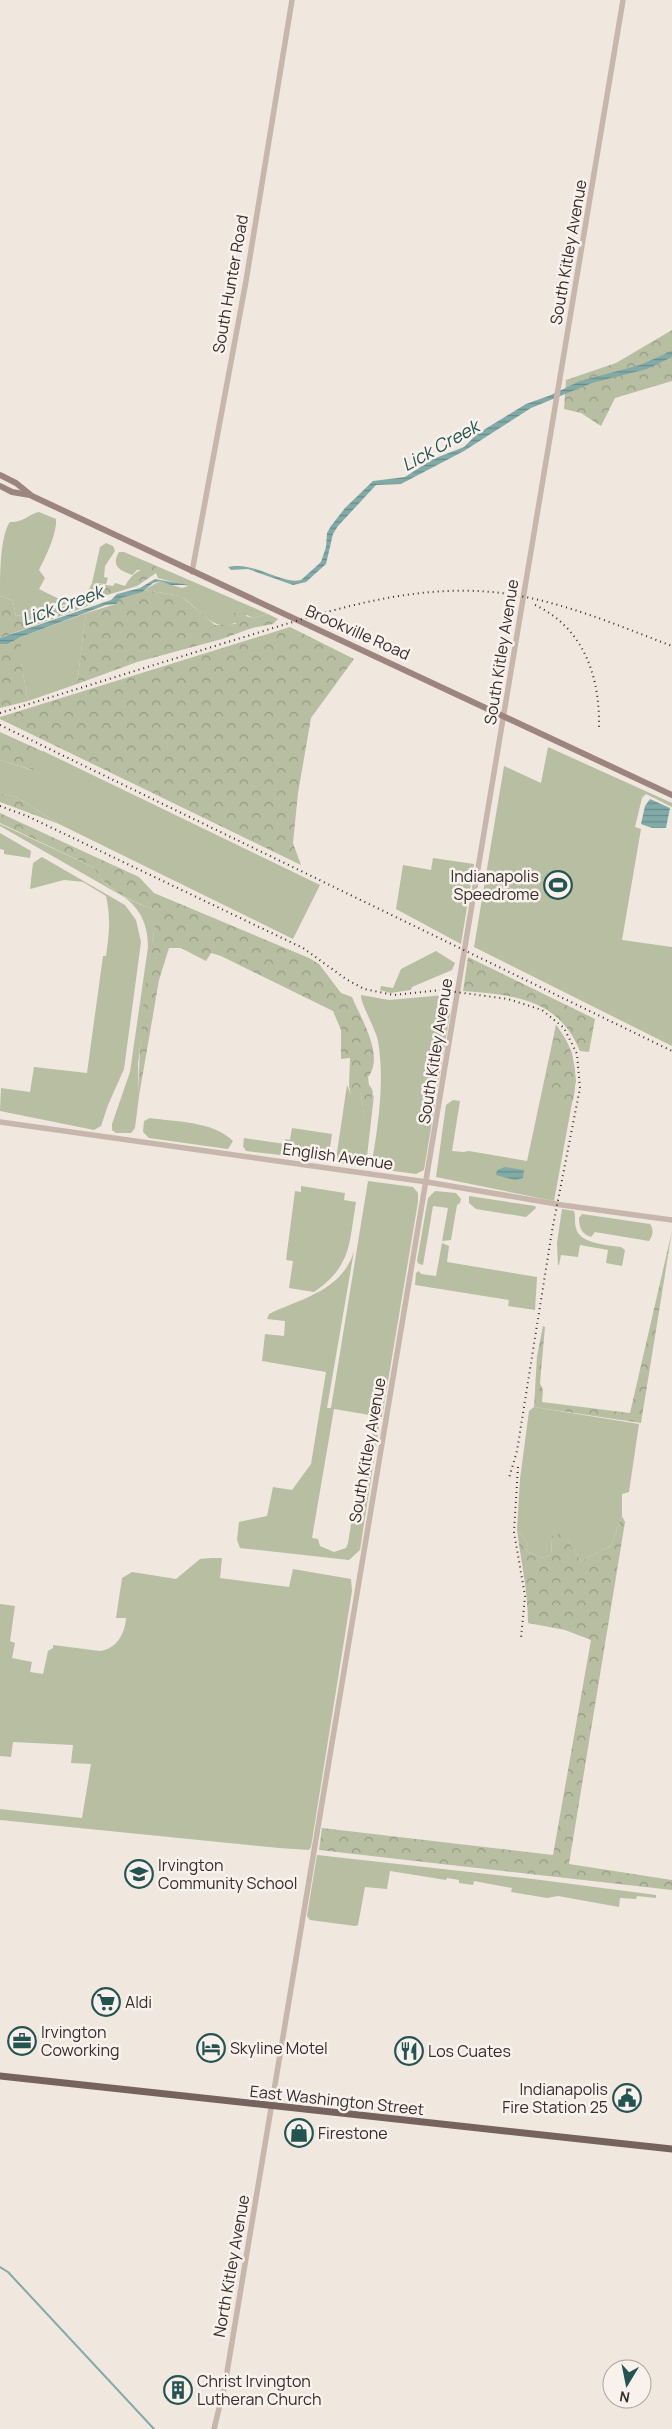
<svg xmlns="http://www.w3.org/2000/svg" width="672" height="2429" viewBox="0 0 672 2429" font-family="Manrope,sans-serif">
	<defs>
		<pattern id="forest-crowns" width="20" height="18" patternUnits="userSpaceOnUse" patternTransform="scale(1.25)"><rect width="20" height="18" fill="#b7bea1"/><path d="M2 6a3 3 0 1 1 6 0M12 15a3 3 0 1 1 6 0" fill="none" stroke="#969b83"/></pattern>
		<pattern id="water-rules" width="6" height="5" patternUnits="userSpaceOnUse" patternTransform="scale(1.25)"><rect width="6" height="5" fill="#81aba8"/><path d="M0 2.5h6" fill="none" stroke="#6a8c89"/></pattern>
	</defs>
	<rect width="100%" height="100%" fill="#f0e7df"/>
	<g fill="#b7bea1">
		<path d="M39,512L56,519C57,534 46,556 39,570L45,578L39,589L61,600L77,602L16,616L13,601L0,596C0,577 0,535 10,522C26,522 28,514 39,512Z"/>
		<path d="M106,543L113,546L115,551L105,566L104,577L108,578L106,584L92,583L100,547Z"/>
		<path d="M119,552H124L268,614L253,618L247,615C217,640 206,614 182,597C180,595 150,591 144,590L160,581L182,588L188,586L158,578L156,573L158,569L137,570L132,575C119,570 111,566 119,552Z"/>
		<path d="M86,613L77,684L28,701L21,662V637Z"/>
		<path d="M548,747L672,803V807L646,794L642,798L635,827L641,829L622,940L672,947V1046L474,947L504,766L541,783Z"/>
		<path d="M43,751L320,885L293,939L59,824L18,798L0,793V760L32,770Z"/>
		<path d="M0,824L93,867C106,891 134,903 159,911L153,936L138,1064L139,1096L135,1128L131,1133H116L112,1130V1124L130,1072L148,947C148,926 141,909 124,897L0,826Z"/>
		<path d="M0,833L31,851L30,858L4,854V850L0,849Z"/>
		<path d="M42,857L125,905L136,920L141,942L124,1069L108,1105L101,1126L94,1130L0,1111L1,1088L30,1092L34,1067L87,1073L103,956H106C109,935 111,918 106,896L83,882L75,881L64,880L30,889L33,863Z"/>
		<path d="M433,858L474,864L461,944L396,909L403,865L431,870Z"/>
		<path d="M436,951L455,963L452,970L412,987L411,990L390,993L380,990L381,986L393,988L401,969Z"/>
		<path d="M361,995L389,1000L445,995L450,1000V1014L424,1170L416,1174L371,1168C378,1127 385,1082 378,1041C376,1030 360,1002 361,995Z"/>
		<path d="M556,1025L566,1040L572,1053L576,1081L554,1201L436,1177L446,1105L453,1100L460,1101L452,1151L463,1152L469,1151L527,1161Z"/>
		<path d="M347,1085L351,1095L356,1087L361,1094L364,1114L374,1095L366,1165L339,1163L336,1159Z"/>
		<path d="M150,1118C176,1122 213,1121 233,1141L228,1149L149,1138L143,1132L144,1121Z"/>
		<path d="M292,1128L332,1134L329,1155L325,1160L246,1151L243,1146L244,1138L285,1144V1139L290,1140Z"/>
		<path d="M368,1181L413,1187L418,1193V1202L382,1417L334,1409L312,1538L318,1539L320,1546L334,1552L346,1548L348,1543L358,1481L364,1480L374,1426L379,1427L360,1550L349,1560L240,1548L237,1540L239,1522L267,1516L273,1487L292,1490L311,1464L326,1372L262,1361L265,1334L284,1336L285,1321L267,1319L269,1314C302,1298 342,1291 354,1251L327,1408H331Z"/>
		<path d="M301,1186L345,1193L344,1200L356,1202C349,1243 352,1266 314,1292L289,1288L293,1261L286,1260L295,1191L301,1192Z"/>
		<path d="M435,1191L456,1193L461,1199L460,1203L457,1205L451,1240L442,1241L448,1208L433,1206L423,1265L419,1264L417,1261L428,1198Z"/>
		<path d="M469,1196L535,1206L536,1208L526,1217L476,1209L469,1203Z"/>
		<path d="M562,1209L574,1211C576,1217 574,1222 576,1228C579,1244 608,1245 621,1247L625,1250L622,1266L606,1263L608,1250L580,1245L578,1257L561,1255L559,1265H558L557,1243Z"/>
		<path d="M582,1214L650,1224C654,1229 653,1236 649,1241L595,1232L591,1237C582,1234 579,1228 579,1218Z"/>
		<path d="M442,1243L449,1246L447,1262L537,1277L535,1310L508,1306L509,1300L415,1285L416,1273L419,1271L421,1274L436,1276Z"/>
		<path d="M534,1407L639,1424L629,1492L622,1494V1516L611,1546L581,1561L568,1541L552,1538L551,1555L542,1558L526,1551L528,1544L517,1530L520,1479L529,1411Z"/>
		<path d="M211,1558H222L220,1578L289,1587L293,1569L351,1579L352,1591L311,1847L309,1850L279,1848L0,1820V1809L82,1818L91,1764L71,1763L73,1745L13,1742L11,1757L0,1756V1604L15,1606L10,1641L15,1643L12,1658L32,1662L30,1672L43,1674L48,1651L53,1648V1645L100,1651C117,1649 125,1633 126,1618H116L122,1578L132,1572L176,1579L200,1559Z"/>
		<path d="M317,1855L533,1879L656,1895V1898L637,1896L636,1899L620,1898L619,1907L558,1896L547,1898L511,1892L512,1888L474,1881L473,1885L459,1883V1880L447,1878L446,1880L390,1871L387,1889L365,1887L358,1925L355,1926L310,1920L307,1916Z"/>
	</g>
	<g fill="url(#forest-crowns)">
		<path d="M672,330V381L615,398L601,426L581,413L564,409L566,380L616,363Z"/>
		<path d="M153,565L159,569L156,573L137,586L104,596L85,607L0,638V596L13,601L16,616L22,615C48,606 80,613 92,583L113,586L115,583L125,586C132,573 139,570 153,565Z"/>
		<path d="M144,590L181,596L215,625L236,624L233,619L234,613L253,618L268,614L278,619L273,624L252,628L222,639L137,662L77,684L86,613L116,604L120,598Z"/>
		<path d="M290,627L354,659L311,718L298,793L293,843L301,865L0,719V717Z"/>
		<path d="M21,637V662L28,701L0,708V644H8Z"/>
		<path d="M0,732L44,752L33,770L0,760Z"/>
		<path d="M0,793L18,798L59,824L0,802Z"/>
		<path d="M0,813L139,877L154,893L309,958L319,964L341,993L352,997C361,1019 385,1056 368,1077L369,1085C378,1094 369,1105 364,1115L361,1094L356,1088L351,1096L349,1086L350,1058L341,1059V1030L333,1011L221,956L211,953L206,961L181,948H169L159,980L139,1096C138,1036 146,969 158,911C134,902 106,891 93,867L0,823Z"/>
		<path d="M468,957L595,1019L589,1052L580,1051C558,998 514,995 463,991Z"/>
		<path d="M556,1025C574,1048 579,1073 573,1101L553,1097L551,1090L545,1086Z"/>
		<path d="M672,1231L641,1423L534,1407L537,1356L543,1326L545,1327L540,1383L543,1390L542,1402L630,1413Z"/>
		<path d="M622,1516L625,1522L569,1864L672,1880V1890L319,1850L322,1828L553,1855L591,1640L565,1630L528,1623C528,1591 521,1562 517,1530L528,1544L526,1551L542,1558L551,1555L552,1537L559,1534L568,1541L581,1561L611,1546Z"/>
	</g>
	<g fill="url(#water-rules)">
		<path d="M672,351V357L647,369L592,383L531,408L464,451L401,484L376,485L338,526L333,534L326,564L306,582L293,585L248,569L231,570L228,567C256,561 280,585 301,580L321,562L326,547L327,533L331,526L345,508L373,481L405,477L433,459L464,447L477,434L526,404L551,395L580,381L640,365Z"/>
		<path d="M155,579L188,585H171L160,581L153,583L142,592L121,598L116,604L106,605L21,637L8,644H0V638L111,600L117,594L140,588Z"/>
		<path d="M650,799L670,808L666,828H652L641,824L645,806Z"/>
		<path d="M505,1167L524,1170L523,1178L515,1180L496,1175L497,1170Z"/>
	</g>
	<g fill="none" stroke-linecap="round" stroke-linejoin="round">
		<path stroke="#81aba8" stroke-width="2" d="M0,2267L8,2272L154,2429"/>
		<g stroke="#c7b6ac" stroke-width="5.5">
			<path d="M192,572L246,281L292,0"/>
			<path d="M0,1122L427,1182L562,1205L672,1220"/>
			<path d="M214,2429L225,2384L623,0"/>
		</g>
		<g stroke="#9b857e" stroke-width="6">
			<path d="M0,475L16,483L32,496C245,596 459,694 672,795"/>
			<path d="M0,486L12,492L30,495"/>
		</g>
		<path stroke="#77635d" stroke-width="7" d="M0,2076L672,2149"/>
		<g stroke="#362d2a" stroke-width="2" stroke-dasharray="1 4" stroke-linecap="butt">
			<path d="M535,605C584,628 600,677 599,727"/>
			<path d="M0,713C77,689 154,665 231,641C317,615 401,584 492,592C555,598 614,624 672,646"/>
			<path d="M0,725L672,1051"/>
			<path d="M0,806L27,816L303,948L346,979L364,989L394,995L441,990L508,999L542,1010L564,1028L577,1054L580,1088L552,1231L517,1451L509,1478"/>
			<path d="M518,1467L514,1532L525,1596L521,1638"/>
		</g>
	</g>
	<defs>
		<symbol id="stadium-ring" viewBox="-11 -11 22 22"><circle r="9.5" fill="#f8f1ec" stroke="#245452" stroke-width="1.5"/><path d="M0-5a6.5 5 0 1 0 0 10a6.5 5 0 1 0 0-10ZM-3.5-1.8h7v3.6h-7Z" fill="#245452"/></symbol>
		<symbol id="school-ring" viewBox="-11 -11 22 22"><circle r="9.5" fill="#f8f1ec" stroke="#245452" stroke-width="1.5"/><path d="M0-5L7-2L0 1L-7-2ZM-4 1L0 2.5L4 1V4Q0 6-4 4Z" fill="#245452"/></symbol>
		<symbol id="supermarket-ring" viewBox="-11 -11 22 22"><circle r="9.5" fill="#f8f1ec" stroke="#245452" stroke-width="1.5"/><path d="M-6-5.5h2.5l.6 2H6L4.5 2H-2.5L-4.4-4H-6ZM-1.5 3.2a1.3 1.3 0 1 0 .1 0ZM3 3.2a1.3 1.3 0 1 0 .1 0Z" fill="#245452"/></symbol>
		<symbol id="office-ring" viewBox="-11 -11 22 22"><circle r="9.5" fill="#f8f1ec" stroke="#245452" stroke-width="1.5"/><path d="M-6-3h4V-5.5h4V-3h4V5H-6ZM-1-4.5V-3h2v-1.5ZM-6 0V1H6V0Z" fill="#245452"/></symbol>
		<symbol id="hotel-ring" viewBox="-11 -11 22 22"><circle r="9.5" fill="#f8f1ec" stroke="#245452" stroke-width="1.5"/><path d="M-6-4.5h1.5V1H6V5H4.5V3h-9V5H-6ZM-4 0a1.8 1.8 0 1 1 3.6 0ZM.5 0V-2.5h3Q6-2.5 6 0Z" fill="#245452"/></symbol>
		<symbol id="restaurant-ring" viewBox="-11 -11 22 22"><circle r="9.5" fill="#f8f1ec" stroke="#245452" stroke-width="1.5"/><path d="M-5-6h1v4h1v-4h1v4h1v-4h1v5L-1.5 .5V6h-2V.5L-5-1ZM5-6V6H3V1.5H1.5Q1.5-4 5-6Z" fill="#245452"/></symbol>
		<symbol id="civic-ring" viewBox="-11 -11 22 22"><circle r="9.5" fill="#f8f1ec" stroke="#245452" stroke-width="1.5"/><path d="M-.6-6.5H3V-4.5H.6V-3L4-1V1h2V6H-6V1h2V-1L-.6-3ZM-1.2 2.5V6h2.4V2.5Z" fill="#245452"/></symbol>
		<symbol id="shop-ring" viewBox="-11 -11 22 22"><circle r="9.5" fill="#f8f1ec" stroke="#245452" stroke-width="1.5"/><path d="M-5-2.5h2.3a2.7 3.5 0 0 1 5.4 0H5L5.5 6h-11ZM-1.5-2.5h3a1.5 2.3 0 0 0-3 0Z" fill="#245452"/></symbol>
		<symbol id="building-ring" viewBox="-11 -11 22 22"><circle r="9.5" fill="#f8f1ec" stroke="#245452" stroke-width="1.5"/><path d="M-4-6H4V6H1V3H-1V6H-4ZM-2.5-4.3h1.7v1.8h-1.7ZM.8-4.3h1.7v1.8H.8ZM-2.5-1h1.7V.8h-1.7ZM.8-1h1.7V.8H.8Z" fill="#245452"/></symbol>
	</defs>
	<g fill-rule="evenodd">
		<use href="#stadium-ring" x="542" y="869" width="32" height="32"/>
		<use href="#school-ring" x="123" y="1858" width="32" height="32"/>
		<use href="#supermarket-ring" x="90" y="1986" width="32" height="32"/>
		<use href="#office-ring" x="6" y="2025" width="32" height="32"/>
		<use href="#hotel-ring" x="195" y="2032" width="32" height="32"/>
		<use href="#restaurant-ring" x="393" y="2035" width="32" height="32"/>
		<use href="#civic-ring" x="611" y="2082" width="32" height="32"/>
		<use href="#shop-ring" x="283" y="2117" width="32" height="32"/>
		<use href="#building-ring" x="162" y="2374" width="32" height="32"/>
	</g>
	<g text-anchor="middle" dominant-baseline="central" stroke-width="5" stroke-linejoin="round" paint-order="stroke">
		<g font-size="16" fill="#362d2a" stroke="#f8f1ec">
			<text transform="translate(568 252) rotate(-80)">South Kitley Avenue</text>
			<text transform="translate(230 284) rotate(-80)">South Hunter Road</text>
			<text transform="translate(358 632) rotate(24)">Brookville Road</text>
			<text transform="translate(501 652) rotate(-81)">South Kitley Avenue</text>
			<text transform="translate(435 1051) rotate(-81)">South Kitley Avenue</text>
			<text transform="translate(338 1156) rotate(8)">English Avenue</text>
			<text transform="translate(367 1450) rotate(-80)">South Kitley Avenue</text>
			<text transform="translate(337 2100) rotate(6)">East Washington Street</text>
			<text transform="translate(231 2266) rotate(-80)">North Kitley Avenue</text>
		</g>
		<g font-size="16" fill="#362d2a" stroke="#f8f1ec" text-anchor="start">
			<text x="539" y="876" text-anchor="end">Indianapolis<tspan x="539" dy="18">Speedrome</tspan></text>
			<text x="158" y="1865">Irvington<tspan x="158" dy="18">Community School</tspan></text>
			<text x="125" y="2002">Aldi</text>
			<text x="41" y="2032">Irvington<tspan x="41" dy="18">Coworking</tspan></text>
			<text x="230" y="2048">Skyline Motel</text>
			<text x="428" y="2051">Los Cuates</text>
			<text x="608" y="2089" text-anchor="end">Indianapolis<tspan x="608" dy="18">Fire Station 25</tspan></text>
			<text x="318" y="2133">Firestone</text>
			<text x="197" y="2381">Christ Irvington<tspan x="197" dy="18">Lutheran Church</tspan></text>
		</g>
		<g font-size="18" font-style="italic" fill="#245452" stroke="#f8f1ec">
			<text transform="translate(440 445) rotate(-29)">Lick Creek</text>
			<text transform="translate(62 605) rotate(-20)">Lick Creek</text>
		</g>
	</g>
	<g transform="translate(627 2384) rotate(190)"><circle r="24" fill="#f8f1ec" stroke="#aaa39e"/>
	<path d="M0-4L9 19L0 12L-9 19Z" fill="#245452"/>
	<text y="-8" font-size="14" font-weight="bold" text-anchor="middle" fill="#362d2a">N</text>
	</g>
</svg>
